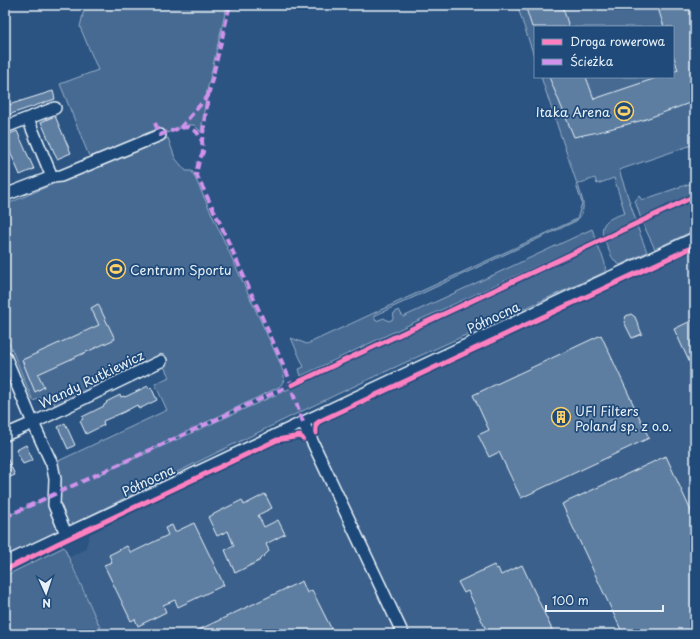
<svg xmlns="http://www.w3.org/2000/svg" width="700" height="639" viewBox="0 0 700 639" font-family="'Playpen Sans',sans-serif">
	<rect width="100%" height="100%" fill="#2b5482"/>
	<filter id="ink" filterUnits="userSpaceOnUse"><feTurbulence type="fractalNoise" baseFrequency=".025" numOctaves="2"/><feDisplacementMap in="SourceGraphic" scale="8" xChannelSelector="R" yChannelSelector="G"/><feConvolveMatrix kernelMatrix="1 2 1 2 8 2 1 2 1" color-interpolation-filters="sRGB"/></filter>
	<g filter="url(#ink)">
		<path fill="#3a608b" d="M695,249V634H103L70,557L85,549L90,534L305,428L393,390Z"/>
		<g fill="#476b93" stroke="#98aec6">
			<path d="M85,5H227L207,91L201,132L194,125H188L91,161L60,84L98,70L80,27Z"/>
			<path d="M517,5H695V144L619,170L636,221L603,236C599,220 614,217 625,213L614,178L597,184L595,178L578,184C581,197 589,210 576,221L374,316L376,321L384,318L389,321L393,319L394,313L399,310L403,317L592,229L596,239L402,328L301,376L299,369L304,367L291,338L307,344L577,219L582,203L576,185L577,184L541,77H673V27H535V59Z"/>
			<path d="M168,138L175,158L186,171H192L280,363C283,374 288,378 279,387L98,475L291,388L597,245C601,254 607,262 605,272C502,319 399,364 298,413C200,460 103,510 5,557V517L54,495L52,464L167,410L155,384L169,377L162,362L144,363L55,406L53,398L49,395L33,401L5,333V205L119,155Z"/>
			<path d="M695,182V194L641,219L635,201L639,196L642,200Z"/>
			<path d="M695,199V230L655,249L643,224Z"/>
			<path d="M637,226L647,252L620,265C611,260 609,250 605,241Z"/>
			<path d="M64,547L103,634H5V576Z"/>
		</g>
		<g fill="#5d7da1" stroke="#e8f1f8">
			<path d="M525,5H562L569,27H532Z"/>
			<path d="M657,5H695V101L643,120L598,132L574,137L549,77H586L594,99L659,77H673V72L678,70L673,54V27H664Z"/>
			<path d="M53,91L55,99L5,116V106Z"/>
			<path d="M55,116L71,153L57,159L41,122Z"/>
			<path d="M17,131L34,169L20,175L5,140V136Z"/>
			<path d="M98,304L115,339L38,374L44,387L35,392L22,360L99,325L91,308Z"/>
			<path d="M631,314L635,317L642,334L632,338L624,322L626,316Z"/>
			<path d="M695,319V374L674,329Z"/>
			<path d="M601,335L649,438L521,498L499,452L489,457L478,435L489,430L473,395Z"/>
			<path d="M148,386L149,389L151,387L157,400L139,409L137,405L124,412L103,421L104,425L86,434L80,421L83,419L82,417L104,406V405L107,403L106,402L120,395L121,397L124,396L125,397Z"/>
			<path d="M65,423L75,445L68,449L58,427Z"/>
			<path d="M26,445L33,460L23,464L16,450Z"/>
			<path d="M5,454L15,475L5,479Z"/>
			<path d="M666,456L695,520V634H623L562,504Z"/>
			<path d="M265,494L272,508L258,515L264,527L278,520L285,534L266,544L269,551L259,561L235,573L225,550L234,546L228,531L217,536L208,517L242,500L244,505Z"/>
			<path d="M194,523L224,585L178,607L175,600L163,605L166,612L138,626L135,619L131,621L104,565L112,562L109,555L127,546L131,553L168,535L165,528L172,525L175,532Z"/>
			<path d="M494,565L496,569L498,568L501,575L522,565L554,634H488L468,591L464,593L458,582Z"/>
			<path d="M302,581L307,593L312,590L334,634H190Z"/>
		</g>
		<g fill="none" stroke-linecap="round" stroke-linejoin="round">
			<defs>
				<g id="minor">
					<path d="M28,119L52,177"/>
					<path d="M5,127L55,108"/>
					<path d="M5,195L52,177L61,176L160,135"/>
					<path d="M5,356L33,423L5,435"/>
					<path d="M303,422L403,634"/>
					<path d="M66,534L54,505L55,479L52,464L33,423L161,361"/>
					<path d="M5,563L583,290L695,238"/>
				</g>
			</defs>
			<use href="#minor" stroke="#e8f1f8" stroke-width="14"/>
			<use href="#minor" stroke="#1f4a7a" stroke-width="11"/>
			<g stroke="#d193ec" stroke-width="4" stroke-dasharray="8 4" stroke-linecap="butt">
				<path d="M208,96L230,5"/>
				<path d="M155,123L160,135L180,128L188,127L197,132L202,141L203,152L199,161L196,174L219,221L282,362L292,385L291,388L303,422"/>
				<path d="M180,128L208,96L202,141"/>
				<path d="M5,517L295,383"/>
			</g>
			<defs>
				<g id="cycleway">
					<path d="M292,385L695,196"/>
					<path d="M316,433V424L320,421L695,246"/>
					<path d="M5,570L57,544L277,440L300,436L303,439"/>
				</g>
			</defs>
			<use href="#cycleway" stroke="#1f4a7a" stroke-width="8"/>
			<use href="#cycleway" stroke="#ff80c0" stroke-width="5"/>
		</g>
	</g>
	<defs>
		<symbol id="stadium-ring" viewBox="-11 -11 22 22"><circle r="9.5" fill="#1f4a7a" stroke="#ffd166" stroke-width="1.5"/><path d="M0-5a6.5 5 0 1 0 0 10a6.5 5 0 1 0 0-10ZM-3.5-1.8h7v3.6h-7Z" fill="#ffd166"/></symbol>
		<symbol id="building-ring" viewBox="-11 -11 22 22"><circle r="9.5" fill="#1f4a7a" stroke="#ffd166" stroke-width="1.5"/><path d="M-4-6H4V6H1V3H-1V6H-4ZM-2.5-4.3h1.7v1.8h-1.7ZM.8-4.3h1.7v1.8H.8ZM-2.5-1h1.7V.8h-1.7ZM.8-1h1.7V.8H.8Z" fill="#ffd166"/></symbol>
	</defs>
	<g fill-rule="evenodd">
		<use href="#stadium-ring" x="613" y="100" width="22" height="22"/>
		<use href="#stadium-ring" x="105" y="258" width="22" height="22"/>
		<use href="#building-ring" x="550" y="406" width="22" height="22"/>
	</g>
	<g text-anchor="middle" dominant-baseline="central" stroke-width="3.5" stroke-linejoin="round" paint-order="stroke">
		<g font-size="13" fill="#e8f1f8" stroke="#1f4a7a" text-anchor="start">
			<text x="610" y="111" text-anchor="end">Itaka Arena</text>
			<text x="130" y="269">Centrum Sportu</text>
			<text x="575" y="410">UFI Filters<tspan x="575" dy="15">Poland sp. z o.o.</tspan></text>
		</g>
		<g font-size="13" fill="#e8f1f8" stroke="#1f4a7a">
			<text transform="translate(493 317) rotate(-25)">Północna</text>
			<text transform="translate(91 379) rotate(-26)">Wandy Rutkiewicz</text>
			<text transform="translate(148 480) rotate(-25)">Północna</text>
		</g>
	</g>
	<rect width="700" height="639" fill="none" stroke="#1f4a7a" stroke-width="20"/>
	<rect x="10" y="10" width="680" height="619" fill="none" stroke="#e8f1f8" stroke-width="1.5" filter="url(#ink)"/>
	<rect x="534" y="26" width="140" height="52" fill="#1f4a7a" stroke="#6f8dac"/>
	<rect x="542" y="39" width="20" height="6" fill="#ff80c0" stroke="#6f8dac"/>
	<text x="570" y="46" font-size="12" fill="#e8f1f8">Droga rowerowa</text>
	<rect x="542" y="59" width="20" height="6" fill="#d193ec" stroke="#6f8dac"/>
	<text x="570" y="66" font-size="12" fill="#e8f1f8">Ścieżka</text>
	<g transform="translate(46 593) rotate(177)" stroke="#1f4a7a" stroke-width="3" paint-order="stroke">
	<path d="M0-3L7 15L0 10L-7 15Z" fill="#e8f1f8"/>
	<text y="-6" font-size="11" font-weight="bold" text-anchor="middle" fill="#e8f1f8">N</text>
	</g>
	<path d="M546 605v6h117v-6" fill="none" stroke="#e8f1f8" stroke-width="2"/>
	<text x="552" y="605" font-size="12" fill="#e8f1f8" stroke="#1f4a7a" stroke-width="3" paint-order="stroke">100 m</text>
</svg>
